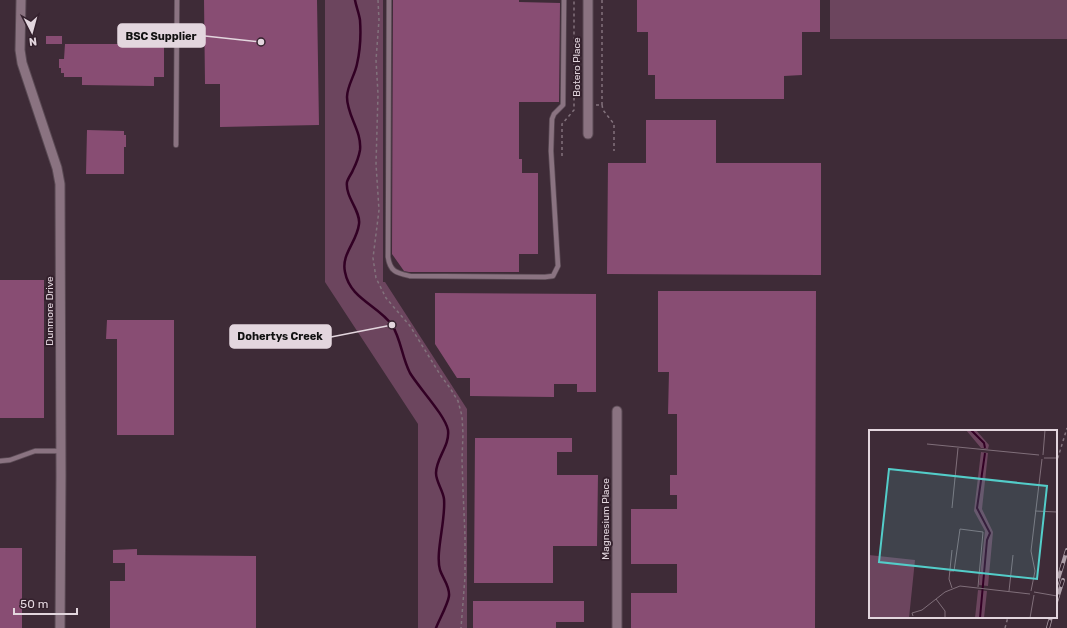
<svg xmlns="http://www.w3.org/2000/svg" width="1067" height="628" viewBox="0 0 1067 628" font-family="Rubik,sans-serif">
	<rect width="100%" height="100%" fill="#3e2b37"/>
	<g fill="#6c455e">
		<path d="M325,0H383V282H385L467,409V628H418V424L325,282Z"/>
		<rect x="830" y="0" width="237" height="39"/>
	</g>
	<g fill="none" stroke-linecap="round" stroke-linejoin="round">
		<path stroke="#320024" stroke-width="2.5" d="M355,0C356,6 359,13 360,20C361,34 360,51 357,64C355,75 347,86 347,97C347,116 362,131 360,150C359,156 356,164 353,170C352,173 348,178 347,182C345,197 361,211 359,224C357,242 341,254 345,272C350,299 378,305 392,325C401,339 402,358 410,373C419,388 445,415 448,430C450,446 436,458 436,473C436,482 443,490 444,499C446,520 435,553 440,570C443,579 450,586 449,596C448,604 439,620 436,628"/>
	</g>
	<g fill="#884d73">
		<path d="M204,0H317L319,125L220,127V84H205Z"/>
		<path d="M393,0H519V2L560,3L559,102H519V159H522V173H538V254H519V272H409L404,271L392,254Z"/>
		<path d="M637,0H820V32H802V75L784,76V99H655V75H648V32H637Z"/>
		<rect x="46" y="36" width="16" height="8"/>
		<path d="M65,44H164V77H154V86L82,85V77H64V73H61V68H59V59H64Z"/>
		<path d="M646,120H716V163H821V275L607,274L608,163H646Z"/>
		<path d="M87,130L124,131V135H126V147H124V174H86Z"/>
		<rect x="0" y="280" width="44" height="138"/>
		<path d="M658,291H816L815,628H631V593H677V564H631V509H677V495H670V475H677V414H668L669,372H658Z"/>
		<path d="M435,293L596,294V392H577V384H554V397L470,396V378H457L435,344Z"/>
		<path d="M107,320H174V435H117V339H106Z"/>
		<path d="M475,438H572V452H557V475H598L597,546H553V583H474Z"/>
		<rect x="0" y="548" width="22" height="80"/>
		<path d="M137,549V555L256,556V628H110V581H125V563H113V550Z"/>
		<path d="M473,601H584V622H556V628H473Z"/>
	</g>
	<g fill="none" stroke-linecap="round" stroke-linejoin="round">
		<defs>
			<g id="lane">
				<path d="M389,0L388,257C390,272 397,273 410,276L545,277L553,276L558,266L551,151L552,119L554,114L563,105L564,0"/>
				<path d="M176,145L177,0"/>
				<path d="M0,461L10,460L35,451H61"/>
			</g>
			<g id="street">
				<path d="M21,0L20,50L22,63L57,168L60,184L61,475L60,628"/>
				<path d="M588,0V134"/>
				<path d="M617,411V628"/>
			</g>
		</defs>
		<use href="#lane" stroke="#5a4a54" stroke-width="6"/>
		<use href="#street" stroke="#5a4a54" stroke-width="11"/>
		<g stroke="#82727c" stroke-width="1.5" stroke-dasharray="3 3" stroke-linecap="butt">
			<path d="M378,0L379,20L376,60L378,94L376,164L379,210L373,258L376,278L386,298L410,326L441,376L450,388L458,401L462,416L463,434L462,459L463,490L465,536V577L461,628"/>
			<path d="M602,0V105"/>
			<path d="M596,105H602L603,110L614,124V151"/>
			<path d="M562,156V124L574,110V0"/>
			<path d="M1056,464L1067,428"/>
			<path d="M1005,628L1008,617"/>
		</g>
		<use href="#lane" stroke="#8a7381" stroke-width="4.5"/>
		<use href="#street" stroke="#8a7381" stroke-width="9"/>
		<defs>
			<g id="rail">
				<path d="M1056,586L1067,550"/>
				<path d="M1056,602L1063,580"/>
				<path d="M1048,628L1051,617"/>
			</g>
		</defs>
		<use href="#rail" stroke="#ad9ea7" stroke-width="4"/>
		<use href="#rail" stroke="#34212d" stroke-width="2.5" stroke-dasharray="8" stroke-linecap="butt"/>
	</g>
	<g text-anchor="middle" dominant-baseline="central" stroke-width="4" stroke-linejoin="round" paint-order="stroke">
		<g font-size="10" fill="#e3d6de" stroke="#34212d">
			<text transform="translate(577 67) rotate(-90)">Botero Place</text>
			<text transform="translate(50 311) rotate(-90)">Dunmore Drive</text>
			<text transform="translate(606 519) rotate(-90)">Magnesium Place</text>
		</g>
	</g>
	<g transform="translate(869 430)">
		<rect width="188" height="188" fill="#3e2b37"/>
		<path d="M97,0H107L120,15L119,19L112,18ZM112,22L119,23L113,79L124,102L119,156L110,155L116,101L105,81ZM0,125L46,130L40,188H0ZM109,160L118,161L115,188H106Z" fill="#6c455e"/>
		<path fill="none" stroke="#320024" stroke-width="2" d="M102,0L115,13L116,18M111,188L118,110L121,103L108,78L116,23"/>
		<path fill="none" stroke="#806f7a" stroke-width="1" d="M58,14L170,25M174,25L176,0M175,28H188M83,78L89,18M166,81L188,82M81,141H85L91,99L114,102L109,157M83,158L80,149L83,120M140,161L144,125M162,161L166,141L162,121L173,29M165,162L188,166M67,169L76,181V188M44,186L43,183L53,180L76,162L91,156L161,164M161,188L165,165"/>
		<path fill="#53cdc9" fill-opacity="0.15" stroke="#53cdc9" stroke-width="2" d="M20,39L178,56L168,149L10,132Z"/>
		<rect width="188" height="188" fill="none" stroke="#e3d6de" stroke-width="2"/>
	</g>
	<path fill="none" stroke="#e3d6de" stroke-width="1.5" d="M261 42L205 36M392 325L331 337"/>
	<g fill="#e3d6de" stroke="#34212d" stroke-width="1.5">
		<circle cx="261" cy="42" r="4"/>
		<circle cx="392" cy="325" r="4"/>
	</g>
	<g fill="#e3d6de" stroke="#e3d6de" stroke-width="1.5">
		<rect x="118" y="24" width="87" height="23" rx="4"/>
		<rect x="230" y="325" width="101" height="23" rx="4"/>
	</g>
	<g font-size="11" text-anchor="middle" font-weight="bold" fill="#111">
		<text x="161" y="40">BSC Supplier</text>
		<text x="280" y="340">Dohertys Creek</text>
	</g>
	<g transform="translate(32 32) rotate(174)" stroke="#34212d" stroke-width="3" paint-order="stroke">
	<path d="M0-3L7 15L0 10L-7 15Z" fill="#e3d6de"/>
	<text y="-6" font-size="11" font-weight="bold" text-anchor="middle" fill="#e3d6de">N</text>
	</g>
	<path d="M14 608v6h63v-6" fill="none" stroke="#e3d6de" stroke-width="2"/>
	<text x="20" y="608" font-size="12" fill="#e3d6de" stroke="#34212d" stroke-width="3" paint-order="stroke">50 m</text>
</svg>
